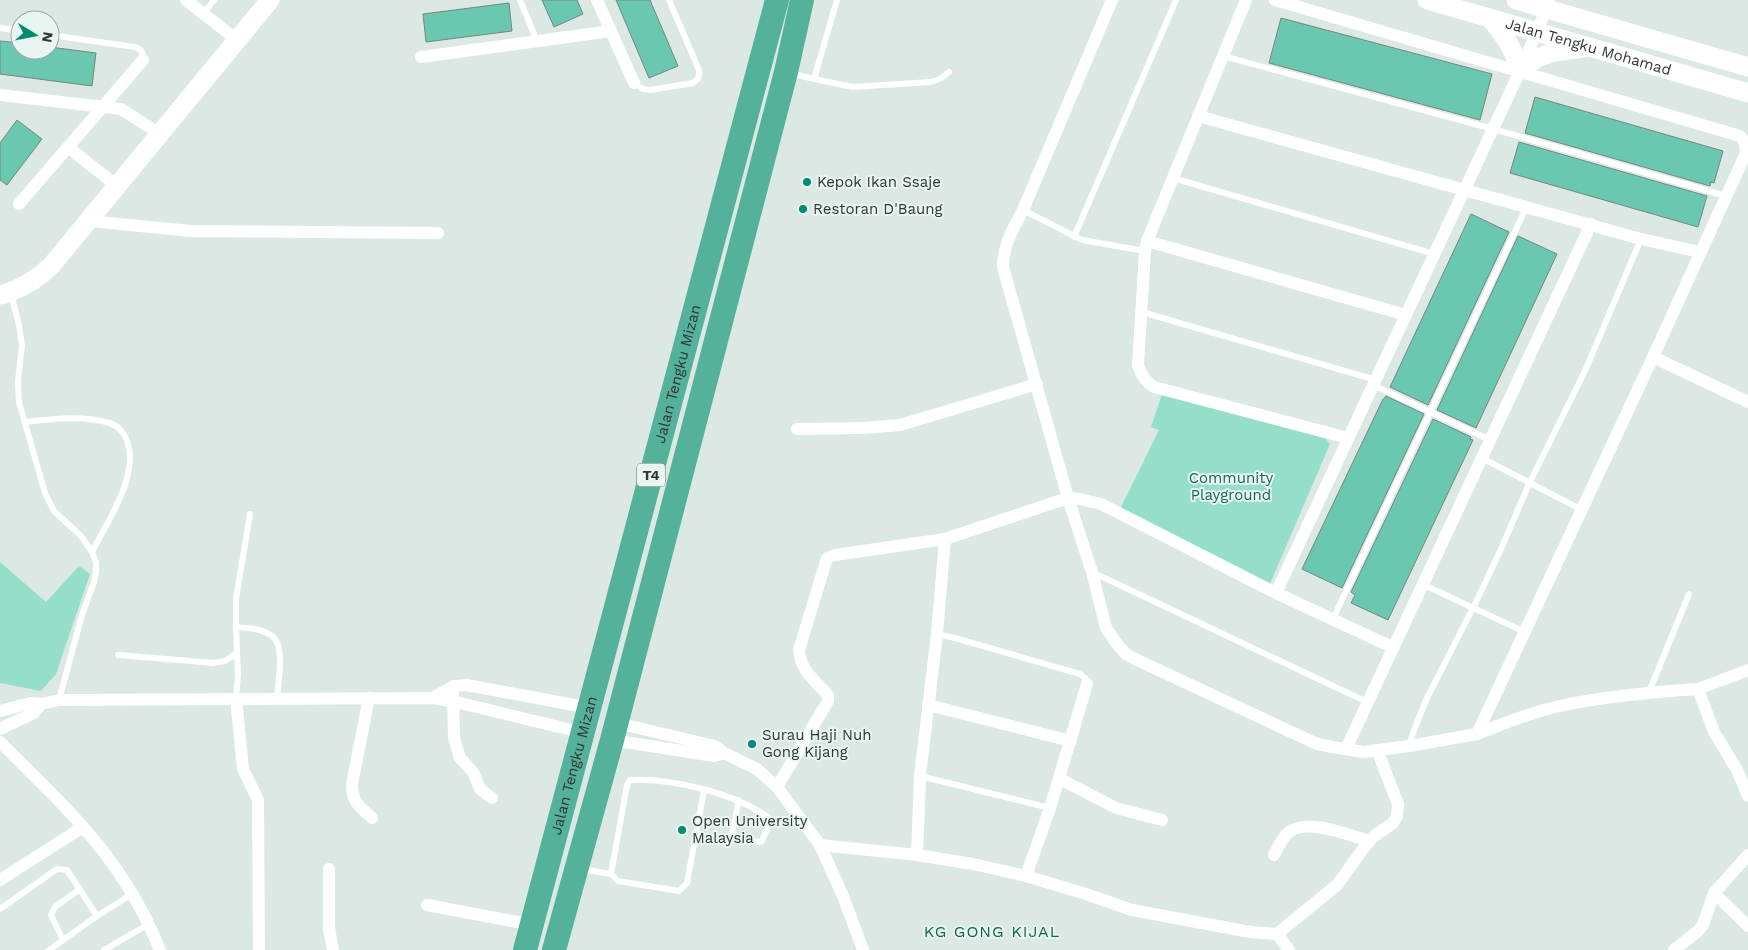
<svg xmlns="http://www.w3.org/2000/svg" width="1748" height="950" viewBox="0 0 1748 950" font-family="'Work Sans',sans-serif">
	<rect width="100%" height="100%" fill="#dbe8e4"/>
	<g fill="#95dfca">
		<path d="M1162,394L1325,438L1330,444L1269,586L1120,509L1159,430L1151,427Z"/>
		<path d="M0,562L46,602L79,566L90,574L56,674L41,691L0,683Z"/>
	</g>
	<g fill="#69c8af" stroke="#798581">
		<path d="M542,0H577L583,14L554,27Z"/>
		<path d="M616,0H650L678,66L649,78Z"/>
		<path d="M509,3L512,31L426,42L423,14Z"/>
		<path d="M1281,18L1492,74L1480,120L1269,63Z"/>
		<path d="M0,41L20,43V50H50V47L96,53L92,86L0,74Z"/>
		<path d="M1535,97L1723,151L1714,183L1711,182L1710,186L1525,133Z"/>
		<path d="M17,120L42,139L7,185L0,180V143Z"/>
		<path d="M1519,142L1707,196L1698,227L1510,173Z"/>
		<path d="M1471,214L1509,232L1428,405L1390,387Z"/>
		<path d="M1518,236L1557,254L1476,428L1437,410Z"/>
		<path d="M1386,396L1424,414L1342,588L1302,569L1383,399H1384Z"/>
		<path d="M1433,419L1471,437L1470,439L1473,440L1388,620L1351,603L1355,595L1351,592Z"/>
	</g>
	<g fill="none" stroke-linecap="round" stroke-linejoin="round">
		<g stroke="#fff" stroke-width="6">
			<path d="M520,0L537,41"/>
			<path d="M204,13L214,0"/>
			<path d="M0,28L20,31"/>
			<path d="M50,35L135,47C142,49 143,53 143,60"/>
			<path d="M1223,56L1493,129L1726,196"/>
			<path d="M790,73L814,79L837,0"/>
			<path d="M814,79L853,87L930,82L940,79L949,72"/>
			<path d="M634,83L643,89L650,90L693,83C699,79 699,77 699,70L669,0"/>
			<path d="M1173,178L1434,254"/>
			<path d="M1023,210L1082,240L1145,251"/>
			<path d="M1074,237L1176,0"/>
			<path d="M11,294L19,325L22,346L18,381L19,402L45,493L54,511L81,536L92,552L96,562V572L94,582L82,615L59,700"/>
			<path d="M1142,312L1376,380"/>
			<path d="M1373,385L1490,440"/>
			<path d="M25,422C52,419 83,415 109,423C118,425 124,433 127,441C140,475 107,522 92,552"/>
			<path d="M1482,458L1582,510"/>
			<path d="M1092,572L1367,702"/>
			<path d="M1422,584L1525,632"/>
			<path d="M1333,619L1527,206"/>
			<path d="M236,627V599L250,514"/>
			<path d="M937,634L955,638L1080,674L1086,679L1087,684"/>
			<path d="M118,655L213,663L225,661L237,653"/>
			<path d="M1649,692L1689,594"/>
			<path d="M236,699L238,674L236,627C247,628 260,628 271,635C286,644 278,683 277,699"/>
			<path d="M1409,746L1414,730L1427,698L1477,600L1501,549L1529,484L1585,371L1641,239"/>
			<path d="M920,776L1050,808"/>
			<path d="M580,869L611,874L618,881L679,891L687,883L704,790"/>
			<path d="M611,874L627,785L630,780C671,778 734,793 768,817L769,824L762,841L758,842L734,838L732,833L739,800"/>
			<path d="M0,909L57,869L67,870L97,916L132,894"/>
			<path d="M63,940L51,915L55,907L80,889"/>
			<path d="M49,950L97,916"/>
			<path d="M104,950L149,924"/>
		</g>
		<g stroke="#fff" stroke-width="12">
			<path d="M186,0L237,40"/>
			<path d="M597,0L634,83"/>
			<path d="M1112,0L1023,210C1013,229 1003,245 1003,267L1068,498L1092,572L1106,628L1117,644L1126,654L1135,659L1317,744L1333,747L1363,752L1409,746L1477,734L1653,357L1746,153L1745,142L1740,136L1275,0"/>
			<path d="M1246,0L1147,241L1145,251L1138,365C1141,375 1145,381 1154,387L1348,438"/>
			<path d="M421,57L611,31"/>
			<path d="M0,95L121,109L160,134"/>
			<path d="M1198,116L1641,239L1700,252"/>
			<path d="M68,147L117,186"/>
			<path d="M19,204L143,60"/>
			<path d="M89,221L191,231L438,233"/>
			<path d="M1147,241L1406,315"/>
			<path d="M1653,357L1748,402"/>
			<path d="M797,429L863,428L900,425L1037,384"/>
			<path d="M1276,593L1520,71L1549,3"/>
			<path d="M1748,670L1698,689L1714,732L1737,770L1748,796"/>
			<path d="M453,694L454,738L460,758L473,772L480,789L492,798"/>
			<path d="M369,698L352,784C352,802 359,806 372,818"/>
			<path d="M432,698L454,686L467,685L590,708"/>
			<path d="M236,699L243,769L258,800L259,950"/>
			<path d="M928,705L1071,741"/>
			<path d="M0,711L31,703L41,704L59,700L432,698L452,701L584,733"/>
			<path d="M617,723L715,746L724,753L757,769L777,787L820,845L843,896L863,950"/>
			<path d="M0,729L34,713L41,704"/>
			<path d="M1477,734C1504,723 1532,712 1560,706C1605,696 1652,692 1698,689"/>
			<path d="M612,740L714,756L724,753"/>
			<path d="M0,742C28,770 57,797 83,827C115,863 142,905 160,950"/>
			<path d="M1346,749L1591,224"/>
			<path d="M1060,779L1116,808L1162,820"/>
			<path d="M777,787L828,701V695C815,681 800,670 799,650L827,558L835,555L945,539L1068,498L1080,499L1101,504L1276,593L1392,647"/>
			<path d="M820,845L917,855L973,864L1026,876L1086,894L1132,910L1250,932L1277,934L1289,950"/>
			<path d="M917,855L920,776L937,634L945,539"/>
			<path d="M1274,855C1278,848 1282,837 1289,832C1307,818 1349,835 1369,841"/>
			<path d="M329,869V928L333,950"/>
			<path d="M1026,876L1050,808L1087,684"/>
			<path d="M0,880L83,827"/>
			<path d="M1714,893L1748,926"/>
			<path d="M427,905L533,925"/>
			<path d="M1277,934L1337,885L1366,845L1373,837L1393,823L1397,817L1398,804L1377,750"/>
			<path d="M1674,950L1698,931L1703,925L1714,893L1748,855"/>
		</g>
		<g stroke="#fff" stroke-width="19">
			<path id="s1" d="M1427,0L1748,93"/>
			<path d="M1516,0L1748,67"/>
			<path d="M1490,18C1504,36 1514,48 1520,71L1537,58L1554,52L1584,48"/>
			<path d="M0,295C20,290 36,280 51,266L270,0"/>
		</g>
		<g stroke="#54b29a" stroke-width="24">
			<path id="s2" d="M525,950L777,0"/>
			<path d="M554,950L612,740L786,72L802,0"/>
		</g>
	</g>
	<g fill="#008b73" stroke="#e8f5f1" stroke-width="2">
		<circle cx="807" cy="182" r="5"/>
		<circle cx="803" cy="209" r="5"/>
		<circle cx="752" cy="744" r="5"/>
		<circle cx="682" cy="830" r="5"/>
	</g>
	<g text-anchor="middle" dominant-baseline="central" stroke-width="4" stroke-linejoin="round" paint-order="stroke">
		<rect fill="#e8f5f1" stroke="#686f6d" stroke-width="1" x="637" y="463.5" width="28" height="23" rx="4"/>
		<g font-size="14" font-weight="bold" fill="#313634">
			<text x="651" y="475">T4</text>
		</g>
		<g font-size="15" fill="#313634" stroke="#e8f5f1">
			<text stroke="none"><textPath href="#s1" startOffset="168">Jalan Tengku Mohamad</textPath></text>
			<text stroke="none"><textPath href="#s2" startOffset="596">Jalan Tengku Mizan</textPath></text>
			<text stroke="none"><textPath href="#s2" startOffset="191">Jalan Tengku Mizan</textPath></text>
		</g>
		<g font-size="15" fill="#313634" stroke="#e8f5f1" text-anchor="start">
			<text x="817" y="182">Kepok Ikan Ssaje</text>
			<text x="813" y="209">Restoran D'Baung</text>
			<text x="762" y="735">Surau Haji Nuh<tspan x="762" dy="17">Gong Kijang</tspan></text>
			<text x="692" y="821">Open University<tspan x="692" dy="17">Malaysia</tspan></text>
		</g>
		<g font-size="15" fill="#1a6555" stroke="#e8f5f1">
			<text x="1231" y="478">Community<tspan x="1231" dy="17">Playground</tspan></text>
		</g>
		<g font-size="16" letter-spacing="1" fill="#126453" stroke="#e8f5f1">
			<text x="992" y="931">KG GONG KIJAL</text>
		</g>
	</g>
	<g transform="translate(35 35) rotate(100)"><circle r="24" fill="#e8f5f1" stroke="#9fa9a5"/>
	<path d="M0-4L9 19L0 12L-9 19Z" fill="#008b73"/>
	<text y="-8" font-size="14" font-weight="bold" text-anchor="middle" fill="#313634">N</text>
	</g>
</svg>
